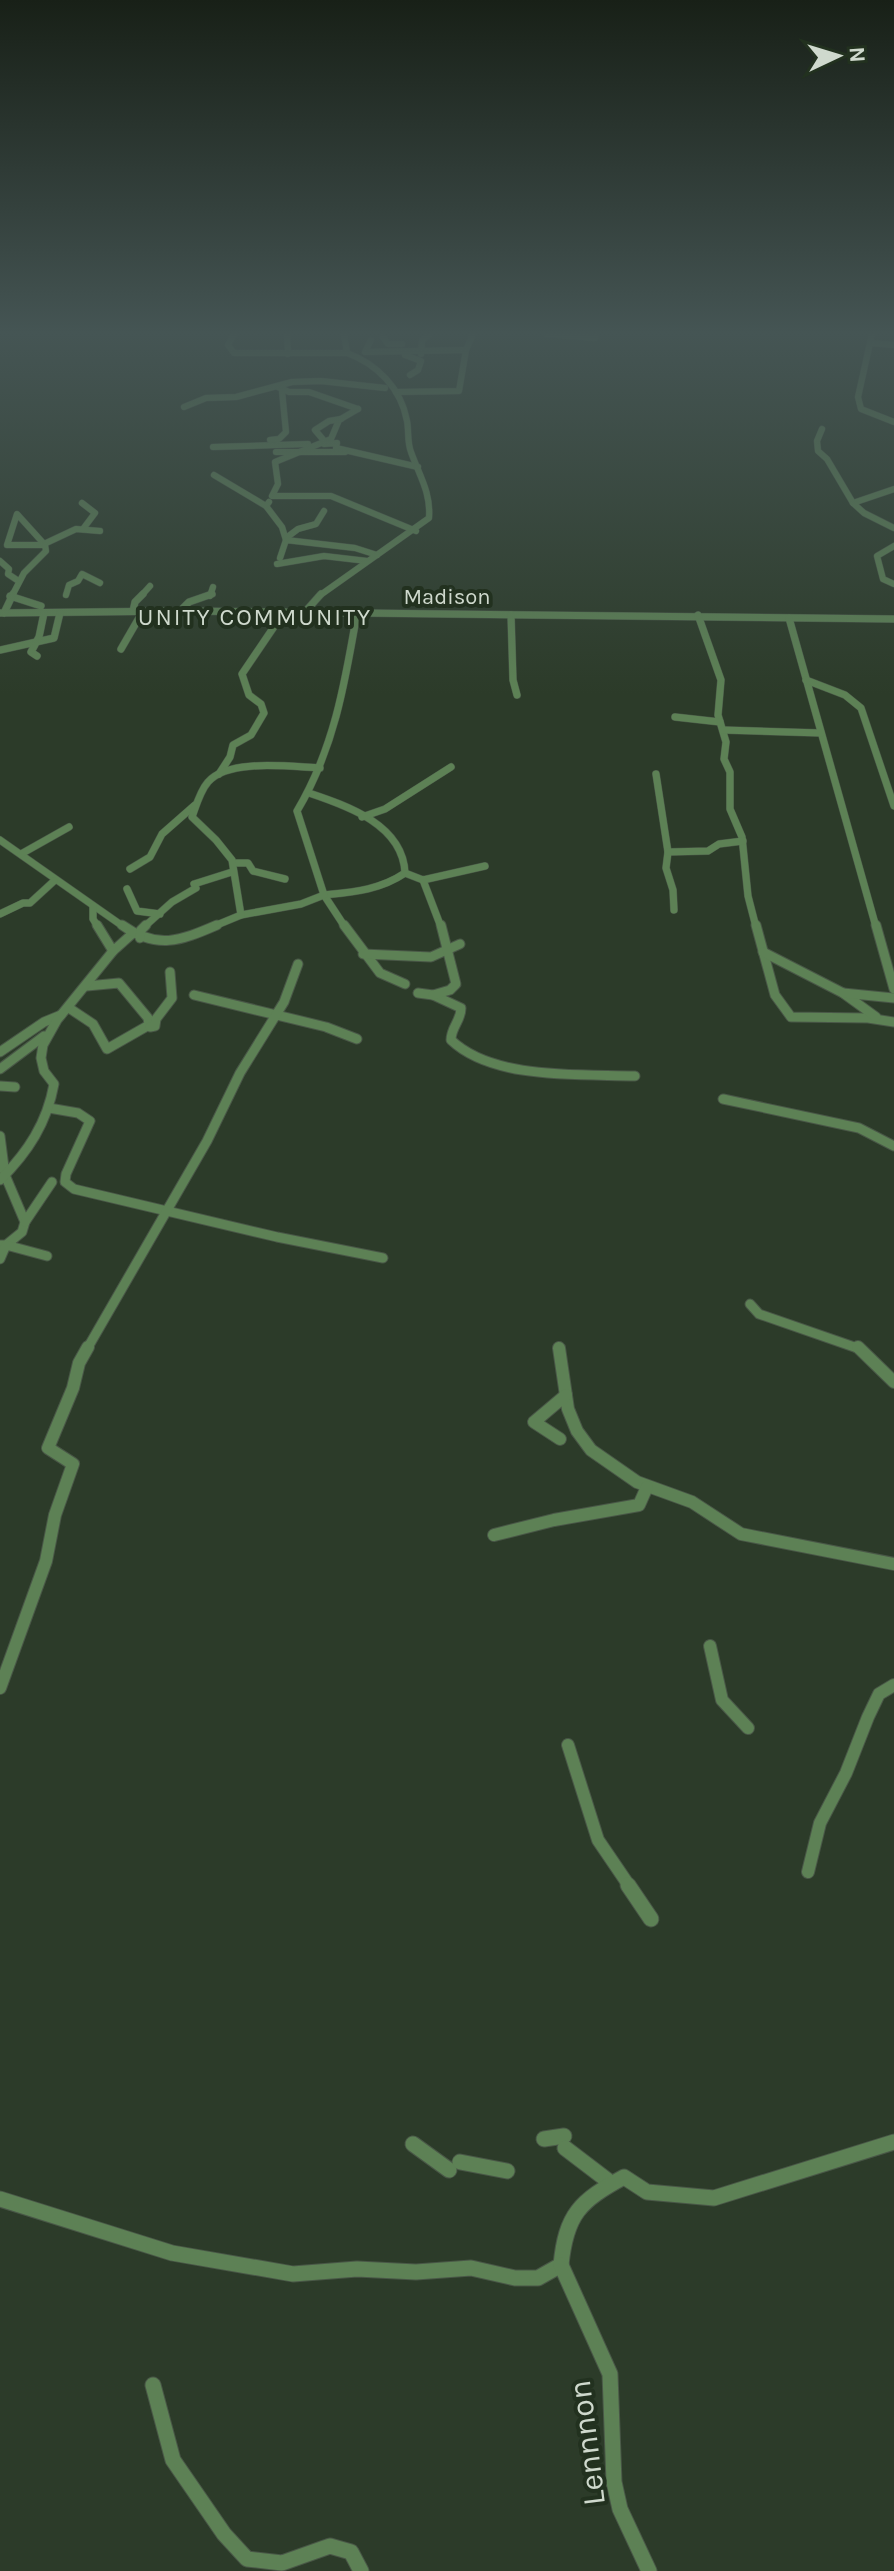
<svg xmlns="http://www.w3.org/2000/svg" width="894" height="2571" viewBox="0 0 894 2571" font-family="Karla,sans-serif">
	<rect width="100%" height="100%" fill="#2c3b29"/>
	<g fill="none" stroke-linecap="round" stroke-linejoin="round">
		<defs>
			<g id="minor-far4">
				<path d="M234,334L228,345L234,353H347"/>
				<path d="M287,334L288,354"/>
				<path d="M547,334L595,338L596,334"/>
				<path d="M872,334L858,397L861,409L894,422"/>
				<path d="M383,337L388,344H402"/>
				<path d="M371,340L365,352L466,350"/>
				<path d="M871,343L894,345"/>
				<path d="M421,354L422,340L430,334"/>
				<path d="M405,355L421,361L418,370L410,375"/>
				<path d="M278,387L289,392H309L358,409"/>
				<path d="M396,392L459,391L466,350L473,334"/>
				<path d="M184,407L206,398L236,397L292,382L321,381L385,388"/>
				<path d="M358,409L339,420L331,439L275,462L278,484L272,496H331L416,531"/>
				<path d="M822,429L817,441L818,451L827,459L853,503L894,489"/>
				<path d="M270,440L279,439L286,432L282,391"/>
				<path d="M326,443L315,430L329,421L341,419"/>
				<path d="M324,444L337,443L336,448L418,467"/>
				<path d="M213,447L308,444"/>
				<path d="M276,452H345"/>
				<path d="M214,475L266,506"/>
				<path d="M269,502L266,506L282,527L286,540"/>
				<path d="M82,503L95,513L83,529"/>
				<path d="M853,503L864,513L894,528"/>
				<path d="M17,514L45,545H7Z"/>
				<path d="M286,538L298,529L316,524L324,511"/>
				<path d="M44,544L76,529L100,531"/>
				<path d="M894,546L877,556L883,579L894,584"/>
				<path d="M280,558L286,540L355,548L377,555"/>
				<path d="M0,561L9,569L8,574L17,580"/>
				<path d="M277,564L324,556L367,561"/>
				<path d="M66,595L69,585L78,581L82,574L100,583"/>
				<path d="M12,596L24,573L46,551L45,545"/>
				<path d="M141,596L150,586"/>
				<path d="M210,596L213,587"/>
				<path d="M319,596L429,518C431,492 419,475 411,452C407,442 409,431 407,421C401,388 377,364 347,353L344,334"/>
			</g>
			<g id="minor-far3">
				<path d="M10,596L41,606"/>
				<path d="M133,611L135,602L143,594"/>
				<path d="M180,611L189,602L212,594"/>
				<path d="M305,612L321,594"/>
				<path d="M0,613L180,611L894,619"/>
				<path d="M4,613L13,594"/>
				<path d="M511,615L513,680L517,695"/>
				<path d="M698,615L721,680L718,715L726,742L724,759L730,772V809L742,837L748,896L756,927"/>
				<path d="M789,618L876,927"/>
				<path d="M121,649L143,611"/>
				<path d="M0,650L54,638L60,613"/>
				<path d="M37,656L31,652L39,637L44,613"/>
				<path d="M806,680L845,695L861,708L894,806"/>
				<path d="M675,717L720,722"/>
				<path d="M723,730L821,733"/>
				<path d="M219,774L230,757L233,745L251,735L264,713L261,704L249,695L242,674L284,612"/>
				<path d="M656,774L668,852L666,868L673,890L674,910"/>
				<path d="M309,793C348,806 403,825 405,873C380,890 353,892 324,895"/>
				<path d="M362,817L385,809L451,767"/>
				<path d="M0,840L124,927"/>
				<path d="M668,852L708,851L719,844L743,841"/>
				<path d="M21,854L69,827"/>
				<path d="M234,863H248L253,871L285,879"/>
				<path d="M130,869L150,857L162,834L195,805"/>
				<path d="M405,873L423,880L485,866"/>
				<path d="M423,880L441,927"/>
				<path d="M127,889L137,911L160,914"/>
				<path d="M324,895L345,927"/>
				<path d="M93,906V919L98,927"/>
				<path d="M0,914L23,903H30L54,881"/>
				<path d="M241,915L301,904L324,895L297,811C334,749 345,683 357,613"/>
				<path d="M144,927L172,902L196,888L194,884L232,872"/>
				<path d="M212,927L241,915L232,860L216,840L192,817C196,806 200,791 208,782C228,758 292,767 320,768"/>
			</g>
			<g id="minor-far2">
				<path d="M97,925L113,951L132,934"/>
				<path d="M122,925C157,950 180,941 217,925"/>
				<path d="M344,925L380,973L405,984"/>
				<path d="M756,925L775,995L791,1017L868,1018L894,1022"/>
				<path d="M876,925L894,989"/>
				<path d="M140,938L141,930L146,925"/>
				<path d="M763,952L843,993L876,1017"/>
				<path d="M363,954L431,957L460,944"/>
				<path d="M418,993L433,995L461,1008C461,1021 451,1027 451,1040C493,1080 579,1074 635,1076"/>
				<path d="M843,993L894,998"/>
				<path d="M194,995L326,1027L357,1039"/>
				<path d="M433,995L450,990L456,984L441,925"/>
				<path d="M69,1008L93,1024L107,1049L149,1025L148,1018L119,983L87,986"/>
				<path d="M150,1027L155,1026L156,1019L172,998L170,972"/>
				<path d="M0,1052L44,1022L61,1015"/>
				<path d="M0,1069L44,1036"/>
				<path d="M0,1086L15,1087"/>
				<path d="M723,1099L859,1128L894,1146"/>
				<path d="M49,1108L78,1113L90,1121L66,1174L65,1182L74,1189L277,1237L383,1258"/>
				<path d="M0,1136L5,1175L25,1222L22,1232L6,1245H0"/>
				<path d="M0,1180C28,1152 47,1123 54,1084L44,1071L41,1058L43,1045L57,1020L113,951"/>
				<path d="M25,1222L52,1182"/>
				<path d="M0,1259L6,1245L47,1256"/>
				<path d="M750,1304L759,1314L860,1349"/>
				<path d="M87,1349L207,1141L240,1073L284,1002L298,964"/>
			</g>
			<g id="minor-far1">
				<path d="M858,1347L894,1382"/>
				<path d="M559,1348L568,1409L577,1431L591,1450L637,1482L692,1502L741,1534L894,1564"/>
				<path d="M560,1439L534,1422L566,1395"/>
				<path d="M494,1535L554,1520L639,1505L647,1487"/>
				<path d="M710,1646L722,1700L748,1728"/>
				<path d="M0,1688L46,1561L55,1515L73,1464L48,1448L73,1388L79,1363L88,1347"/>
				<path d="M568,1745L598,1840L630,1887"/>
				<path d="M808,1872L820,1823L846,1773L868,1717L879,1694L894,1685"/>
			</g>
			<g id="minor">
				<path d="M628,1885L651,1919"/>
				<path d="M544,2139L564,2136"/>
				<path d="M413,2144L449,2170"/>
				<path d="M565,2148L607,2180"/>
				<path d="M460,2162L507,2171"/>
				<path d="M0,2199L172,2253L293,2274L357,2269L416,2272L471,2268L515,2278H538L561,2265C566,2214 580,2201 624,2177L647,2192L714,2198L894,2142"/>
				<path d="M561,2265L610,2374L614,2482L620,2509L649,2571"/>
				<path d="M153,2385L173,2460L224,2534L247,2559L282,2563L330,2546L351,2552L361,2571"/>
			</g>
		</defs>
		<use href="#minor-far4" stroke="#495747" stroke-width="7"/>
		<use href="#minor-far3" stroke="#495747" stroke-width="8"/>
		<use href="#minor-far2" stroke="#495747" stroke-width="11"/>
		<use href="#minor-far1" stroke="#495747" stroke-width="14"/>
		<use href="#minor" stroke="#495747" stroke-width="17"/>
		<use href="#minor-far4" stroke="#5d8155" stroke-width="6"/>
		<use href="#minor-far3" stroke="#5d8155" stroke-width="7"/>
		<use href="#minor-far2" stroke="#5d8155" stroke-width="9"/>
		<use href="#minor-far1" stroke="#5d8155" stroke-width="12"/>
		<use href="#minor" stroke="#5d8155" stroke-width="15"/>
	</g>
	<linearGradient id="sky" x2="0" y2="1"><stop stop-color="#182017"/><stop offset="0.48" stop-color="#455554"/><stop offset="1" stop-color="#455554" stop-opacity="0"/></linearGradient>
	<rect width="894" height="694" fill="url(#sky)"/>
	<g text-anchor="middle" dominant-baseline="central" stroke-width="8" stroke-linejoin="round" paint-order="stroke">
		<g font-size="22" fill="#cfd9cd" stroke="#22311f">
			<text x="447" y="597">Madison</text>
		</g>
		<g font-size="24" letter-spacing="2" fill="#cfd9cd" stroke="#22311f">
			<text x="255" y="617">UNITY COMMUNITY</text>
		</g>
		<g font-size="32" fill="#cfd9cd" stroke="#22311f">
			<text transform="translate(587 2443) rotate(-97)">Lennnon</text>
		</g>
	</g>
	<g transform="translate(838 56) rotate(86)" stroke="#22311f" stroke-width="6" paint-order="stroke">
	<path d="M0-6L14 30L0 20L-14 30Z" fill="#cfd9cd"/>
	<text y="-12" font-size="22" font-weight="bold" text-anchor="middle" fill="#cfd9cd">N</text>
	</g>
</svg>
